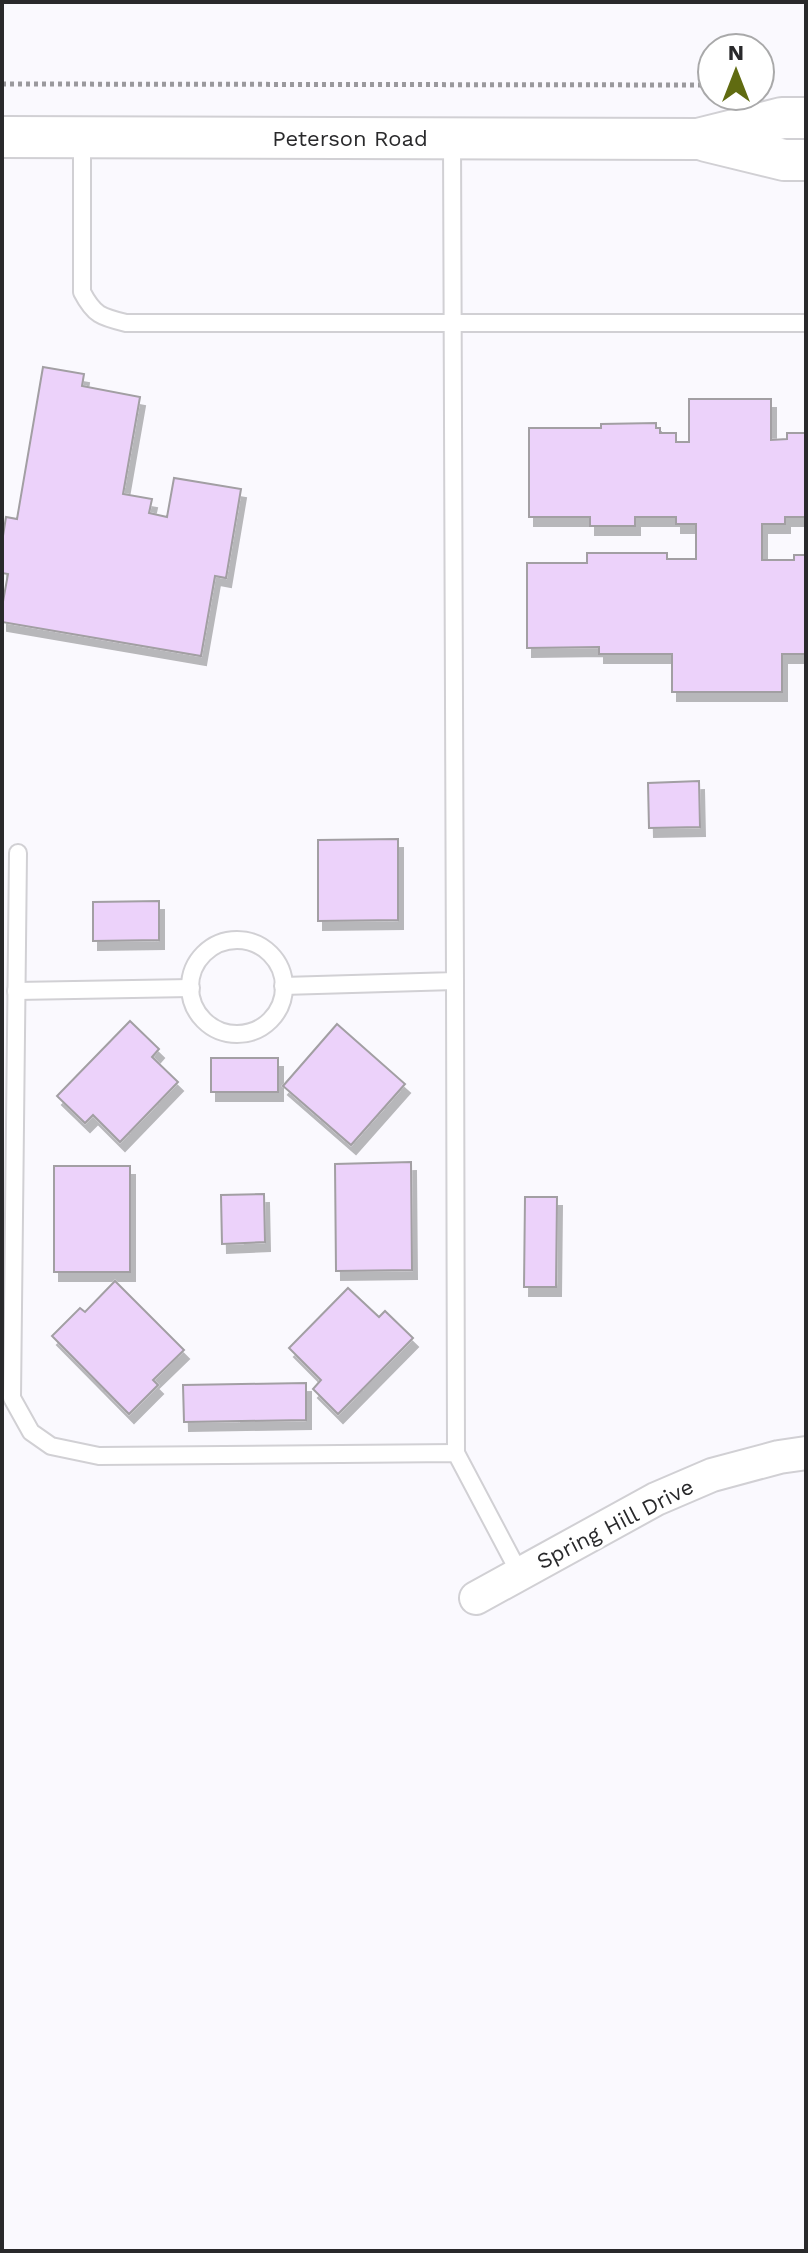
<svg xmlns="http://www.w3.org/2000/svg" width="808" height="2253" viewBox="0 0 808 2253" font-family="'Work Sans',sans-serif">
	<defs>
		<filter id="shadow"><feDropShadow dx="5" dy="9" stdDeviation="0" flood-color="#0004"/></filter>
	</defs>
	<rect width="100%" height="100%" fill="#faf9fe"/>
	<g fill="#ecd2fa" stroke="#a29fa3" stroke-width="2" filter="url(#shadow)">
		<path d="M43,367L84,374L82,386L140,397L123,494L152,499L149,513L167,517L174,478L241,489L226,578L215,576L201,656L2,622V607L8,574L2,573V542L6,517L17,519Z"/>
		<path d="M689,399H771V440L787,439V433H805L806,422V517H785V524H762V560H794V555H806V654H782V692H672V654H599V647L527,648V563H587V553H667V559H696V524H676V517H635V526H590V517H529V428H601V424L656,423V428H660V433H676V442H689Z"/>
		<path d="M699,781L700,827L649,828L648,783Z"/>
		<path d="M398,839V920L318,921V840Z"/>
		<path d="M159,901V940L93,941V902Z"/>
		<path d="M130,1021L159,1049L152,1057L178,1082L120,1142L93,1115L85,1123L57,1096Z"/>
		<path d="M337,1024L405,1084L351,1145L283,1086Z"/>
		<rect x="211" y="1058" width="67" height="34"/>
		<path d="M411,1162L412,1270L336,1271L335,1164Z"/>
		<rect x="54" y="1166" width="76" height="106"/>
		<path d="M264,1194L265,1242L222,1244L221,1195Z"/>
		<path d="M525,1197H557L556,1287H524Z"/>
		<path d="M115,1281L184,1350L153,1380L158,1385L129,1414L52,1336L80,1308L85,1312Z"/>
		<path d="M348,1288L379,1317L385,1311L413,1338L338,1414L313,1389L321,1380L289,1348Z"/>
		<path d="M306,1383V1420L184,1422L183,1385Z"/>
	</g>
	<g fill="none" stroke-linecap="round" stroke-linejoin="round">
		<defs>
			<g id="service">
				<path d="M82,138V292C94,315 101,317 126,323H806"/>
				<path d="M18,853L12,1398L31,1432L51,1446L99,1456L456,1453L520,1574"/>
				<circle cx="237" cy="987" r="47"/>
				<path d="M455,981L456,1453"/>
				<path d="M283,986L455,981L452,139"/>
				<path d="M16,991L191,988"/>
			</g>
			<path id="minor" d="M476,1598L656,1499L712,1475L779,1457L806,1453"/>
			<g id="tertiary">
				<path d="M2,137L698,139L782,118H806"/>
				<path d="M706,141L784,160H806"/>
			</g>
		</defs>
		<use href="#service" stroke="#d1d0d4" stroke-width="20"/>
		<use href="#minor" stroke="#d1d0d4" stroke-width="36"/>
		<use href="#tertiary" stroke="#d1d0d4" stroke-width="44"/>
		<path stroke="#9a999d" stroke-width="5" stroke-dasharray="4 4" stroke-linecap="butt" d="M2,84L712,85"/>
		<use href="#service" stroke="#fff" stroke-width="16"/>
		<use href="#minor" stroke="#fff" stroke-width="32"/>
		<use href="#tertiary" stroke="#fff" stroke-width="40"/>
	</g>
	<g text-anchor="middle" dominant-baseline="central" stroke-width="6" stroke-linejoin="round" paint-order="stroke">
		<g font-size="22" fill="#29292b" stroke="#fff">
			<text x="350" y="138">Peterson Road</text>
			<text transform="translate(615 1524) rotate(-27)">Spring Hill Drive</text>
		</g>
	</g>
	<rect width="808" height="2253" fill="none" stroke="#29292b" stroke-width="8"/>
	<g transform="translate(736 72)"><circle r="38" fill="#ffffff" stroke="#a9a9aa" stroke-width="2"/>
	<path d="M0-6L14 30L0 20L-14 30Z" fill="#606b11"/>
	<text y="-12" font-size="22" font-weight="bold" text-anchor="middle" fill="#29292b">N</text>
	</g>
</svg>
